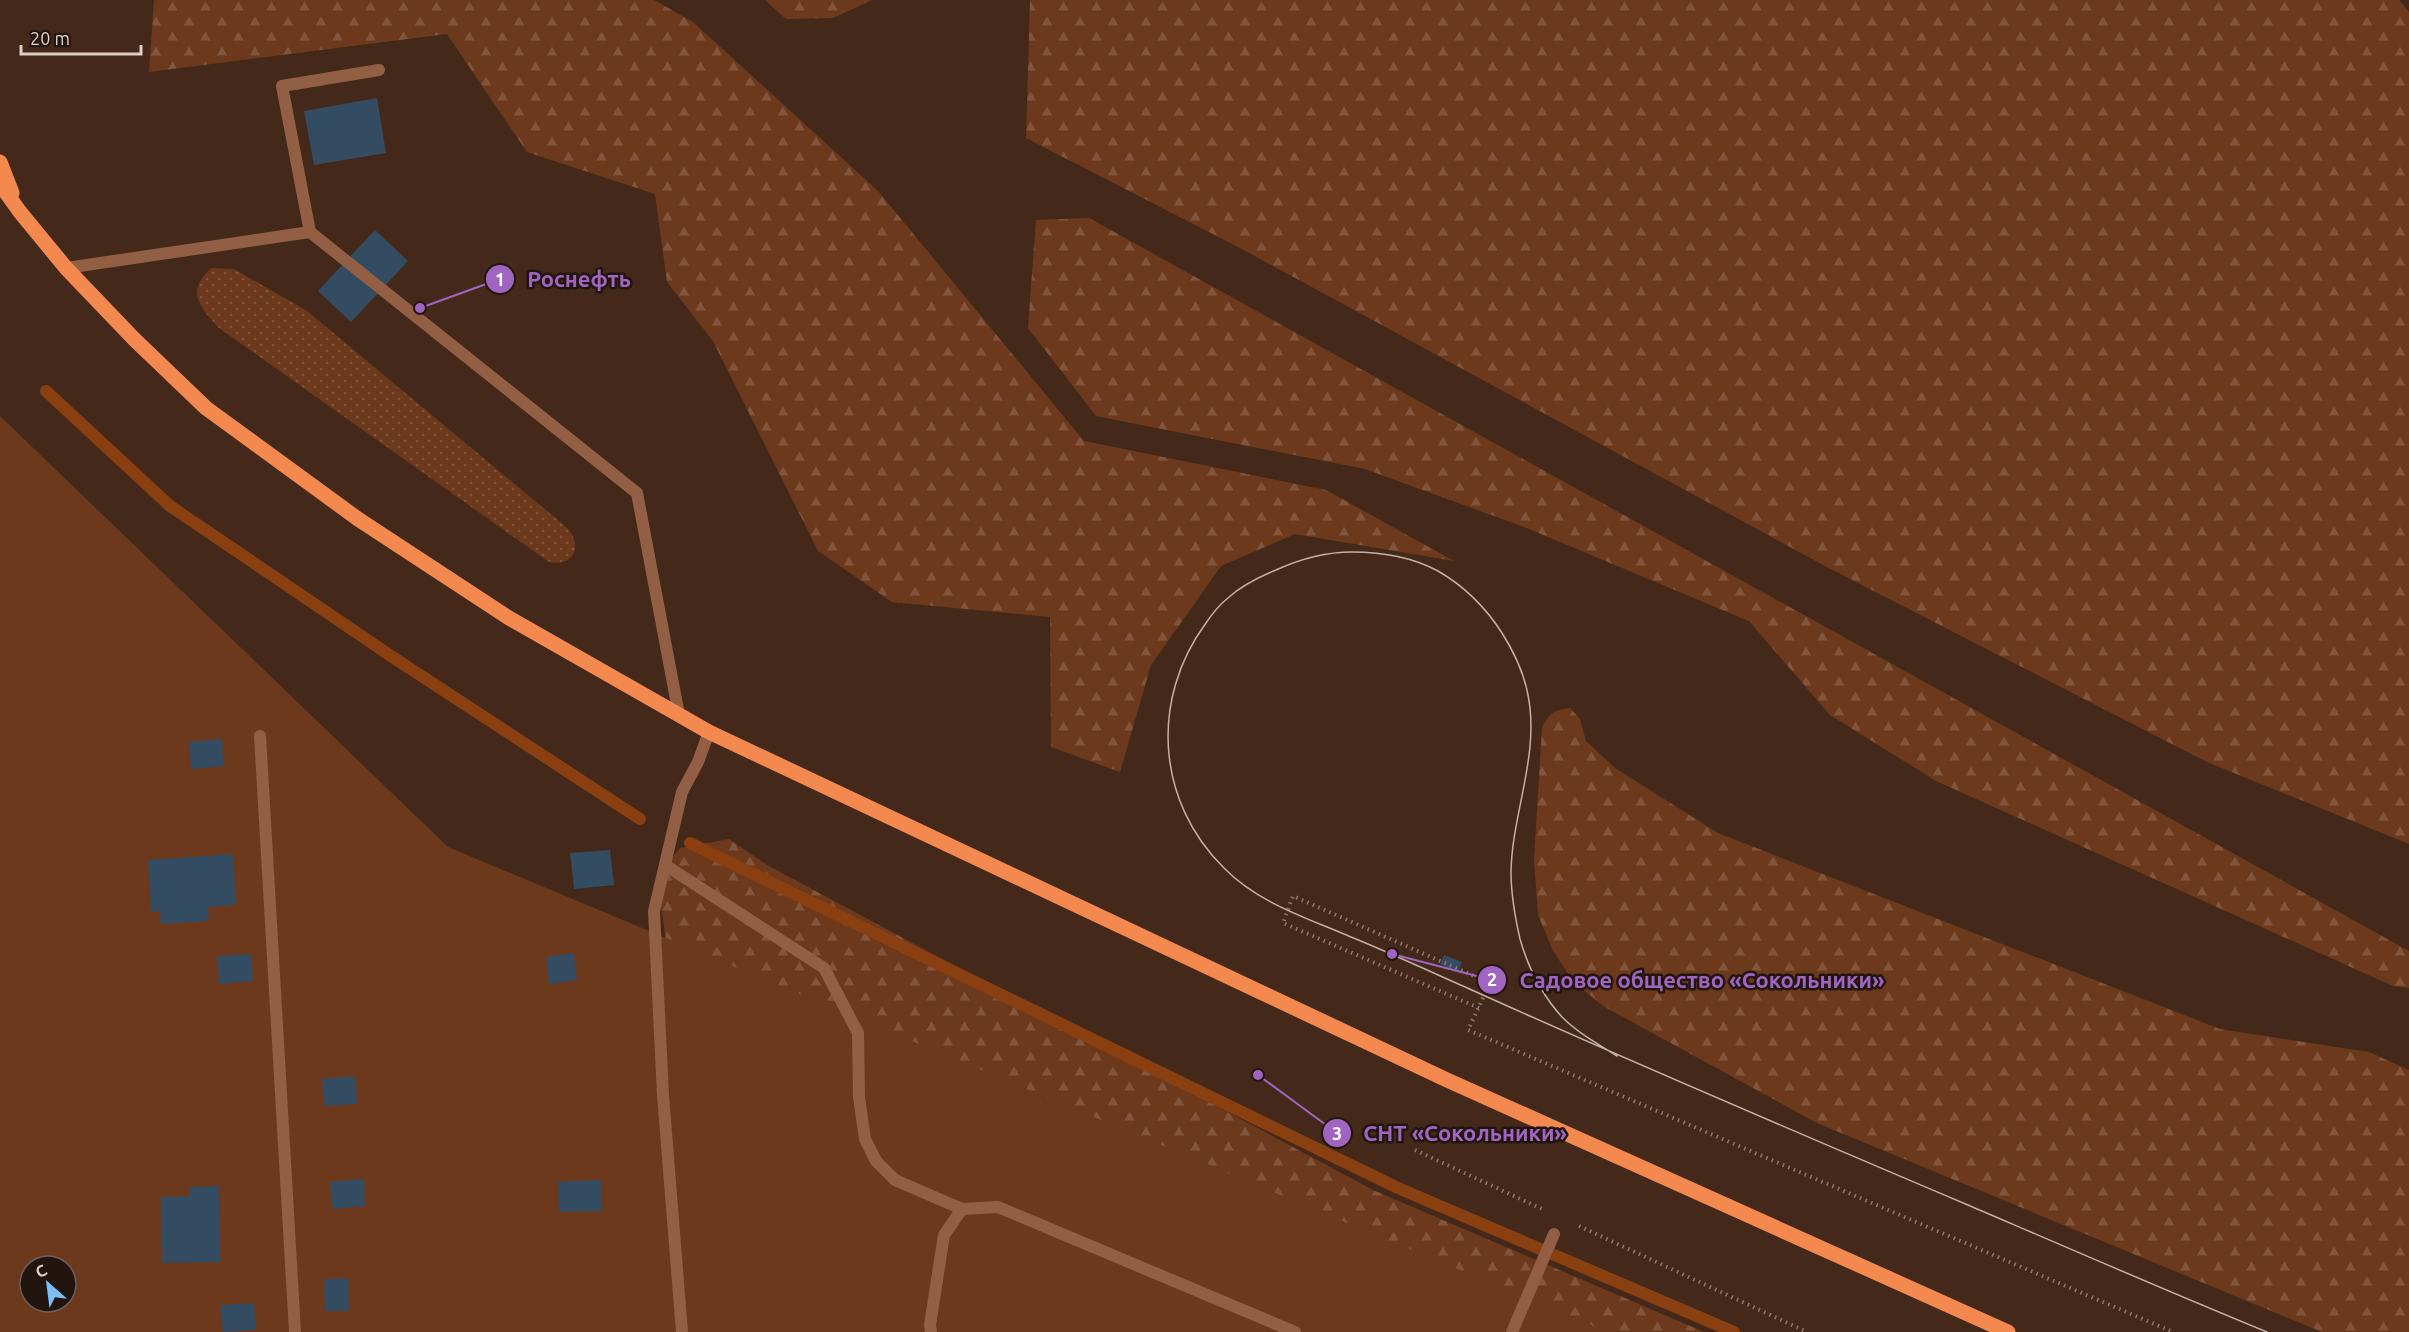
<svg xmlns="http://www.w3.org/2000/svg" width="2409" height="1332" viewBox="0 0 2409 1332" font-family="Ubuntu,sans-serif">
	<defs>
		<pattern id="grass-dots" width="8" height="8" patternUnits="userSpaceOnUse" patternTransform="scale(1.5)"><rect width="8" height="8" fill="#6d391c"/><path d="M2 2h.1M6 6h.1" fill="none" stroke="#82543c" stroke-width="1.8" stroke-linecap="round"/></pattern>
		<pattern id="forest-firs" width="22" height="20" patternUnits="userSpaceOnUse" patternTransform="scale(1.5)"><rect width="22" height="20" fill="#6d391c"/><path d="M5 1l3.5 6h-7zM16 11l3.5 6h-7z" fill="#82543c"/></pattern>
	</defs>
	<rect width="100%" height="100%" fill="#44291a"/>
	<path fill="url(#grass-dots)" d="M212,268L234,269L307,311L565,526C584,544 575,567 549,562L219,328C199,307 185,290 212,268Z"/>
	<g fill="url(#forest-firs)">
		<path d="M154,0H654L693,22L878,191L1084,441L1326,490L1454,561L1295,534L1221,566L1151,665L1120,772L1051,747L1050,617L892,602L818,551L713,341L667,282L655,194L527,152L447,34L149,72Z"/>
		<path d="M765,0H872L833,18L786,19Z"/>
		<path d="M1030,0H2399L2409,12V844L2207,762L1825,566L1240,248L1026,138Z"/>
		<path d="M1089,218L2409,951V988L2393,986L1936,781L1830,715L1749,621L1524,527L1365,469L1096,416L1028,328L1036,220Z"/>
		<path d="M1570,708L1580,719L1586,741L1615,768L1718,833L2220,1029L2369,1052L2409,1070V1332H2322L1817,1123L1603,1006L1573,981L1553,951L1538,915L1534,859L1542,728C1548,714 1554,710 1570,708Z"/>
		<path d="M729,839L767,865L1373,1190L1704,1332H1337L670,968L661,906L672,858L680,848Z"/>
	</g>
	<path fill="#6d391c" fill-rule="evenodd" d="M0,416L448,847L1608,1332H0ZM30,1266H66V1302H30Z"/>
	<g fill="none" stroke-linecap="round" stroke-linejoin="round">
		<g stroke="#8a3f11" stroke-width="12">
			<path d="M46,391L170,506L394,658L640,819"/>
			<path d="M690,843L1398,1188L1734,1332"/>
		</g>
	</g>
	<g fill="#334c62">
		<path d="M377,98L386,153L314,165L304,111Z"/>
		<path d="M375,230L408,261L351,322L318,291Z"/>
		<path d="M222,739L224,766L191,769L189,742Z"/>
		<path d="M610,850L614,885L574,889L570,853Z"/>
		<path d="M233,854L236,905L208,907L209,921L161,924L160,911L151,912L148,860Z"/>
		<path d="M574,953L577,980L549,984L546,957Z"/>
		<path d="M251,954L253,981L219,984L217,956Z"/>
		<path d="M1444,955L1462,962L1458,972L1440,964Z"/>
		<path d="M355,1076L357,1104L324,1106L322,1079Z"/>
		<path d="M364,1179L365,1206L332,1209L330,1182Z"/>
		<path d="M601,1180L602,1211L559,1212L558,1182Z"/>
		<path d="M219,1186L220,1262L162,1263L161,1197L190,1196V1187Z"/>
		<path d="M348,1278L349,1311H325L324,1279Z"/>
		<path d="M254,1303L256,1330L223,1332L220,1305Z"/>
	</g>
	<g fill="none" stroke-linecap="round" stroke-linejoin="round">
		<g stroke="#90786c" stroke-width="4" stroke-dasharray="1.5 4.5" stroke-linecap="butt">
			<path d="M1479,1008L1283,923L1293,896L1490,983L1468,1030L2173,1332"/>
			<path d="M1415,1150L1542,1209"/>
			<path d="M1579,1226L1807,1332"/>
		</g>
		<g stroke="#935f44" stroke-width="12">
			<path d="M310,232L282,86L379,70"/>
			<path d="M66,268L310,232L637,493L679,715"/>
			<path d="M260,736L295,1332"/>
			<path d="M665,865L824,968L858,1033L859,1097L865,1139L876,1161L895,1180L962,1209"/>
			<path d="M682,1332L663,1095L654,911L682,792L698,762L709,732"/>
			<path d="M931,1332L930,1325L944,1235L962,1209L998,1207L1295,1332"/>
			<path d="M1512,1332L1554,1234"/>
		</g>
		<g stroke="#f4894f" stroke-width="15">
			<path d="M0,162L12,193"/>
			<path d="M0,184L20,212L66,268L134,339L206,408L358,519L509,618L709,732L1447,1080L2008,1332"/>
		</g>
		<path stroke="#c4b0a6" stroke-width="1.5" d="M1617,1056C1598,1044 1578,1033 1562,1017C1542,995 1528,967 1520,939C1515,917 1511,895 1511,872C1512,813 1540,755 1528,695C1524,673 1514,652 1502,633C1486,608 1464,586 1438,571C1412,557 1381,552 1352,552C1325,552 1300,559 1276,570C1259,577 1242,585 1228,598C1219,605 1212,614 1206,623C1150,699 1156,801 1224,868C1258,903 1307,918 1351,937C1393,954 1433,973 1474,991C1638,1065 1803,1135 1968,1205C2068,1248 2167,1291 2267,1332"/>
	</g>
	<path fill="none" stroke="#9f65c1" stroke-width="2" d="M420 308L500 279M1392 954L1492 980M1258 1075L1337 1133"/>
	<g fill="#9f65c1" stroke="#22150f" stroke-width="2">
		<circle cx="420" cy="308" r="6"/>
		<circle cx="1392" cy="954" r="6"/>
		<circle cx="1258" cy="1075" r="6"/>
		<circle cx="500" cy="279" r="15"/>
		<circle cx="1492" cy="980" r="15"/>
		<circle cx="1337" cy="1133" r="15"/>
	</g>
	<g font-size="18" text-anchor="middle" font-weight="bold" fill="#fff">
		<text x="500" y="286">1</text>
		<text x="1492" y="986">2</text>
		<text x="1337" y="1140">3</text>
	</g>
	<g font-size="22" text-anchor="middle" font-weight="bold" fill="#9f65c1" stroke="#22150f" stroke-width="5" stroke-linejoin="round" paint-order="stroke">
		<text x="579" y="287">Роснефть</text>
		<text x="1702" y="988">Садовое общество «Сокольники»</text>
		<text x="1465" y="1141">СНТ «Сокольники»</text>
	</g>
	<g transform="translate(48 1284) rotate(332)"><circle r="28" fill="#22150f" stroke="#6e5f58" stroke-width="1.5"/>
	<path d="M0-4.5L10 22L0 15L-10 22Z" fill="#7bbef8"/>
	<text y="-9" font-size="16" font-weight="bold" text-anchor="middle" fill="#e1cec5">С</text>
	</g>
	<path d="M21 45v9h120v-9" fill="none" stroke="#e1cec5" stroke-width="3"/>
	<text x="30" y="45" font-size="18" fill="#e1cec5" stroke="#22150f" stroke-width="4.5" paint-order="stroke">20 m</text>
</svg>
